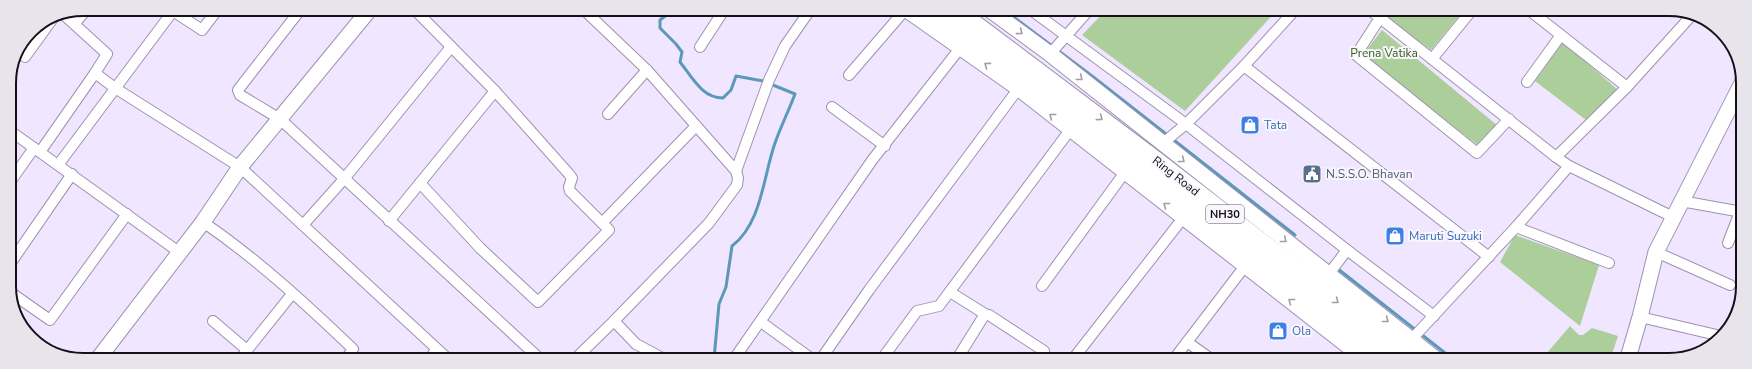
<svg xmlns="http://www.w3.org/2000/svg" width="1752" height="369" viewBox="0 0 1752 369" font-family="'Nunito Sans',sans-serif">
	<rect width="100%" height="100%" fill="#f0e6ff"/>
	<g fill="#abce9a">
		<path d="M1106,10H1277L1185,111L1082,35Z"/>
		<path d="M1395,10H1464L1431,50L1387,18Z"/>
		<path d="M1382,30L1498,126L1479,146L1362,56Z"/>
		<path d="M1563,42L1618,90L1586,120L1535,81Z"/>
		<path d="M1515,235L1599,265L1580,326L1500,262Z"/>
		<path d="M1570,326L1579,335H1583L1592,328L1618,336L1610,360H1541Z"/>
	</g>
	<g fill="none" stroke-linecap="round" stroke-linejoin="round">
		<g stroke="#5c98b8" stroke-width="3">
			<path d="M673,10L660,20V28L676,44L682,52L680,62C692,77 702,98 723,98L731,90L736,76L763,81L795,94C789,110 781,126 775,143C763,177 762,223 732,246L726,287L719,304L714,359"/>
			<path d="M1004,10L1092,76L1295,235"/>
			<path d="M1338,269L1454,360"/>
		</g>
		<defs>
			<g id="street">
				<path d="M301,9L238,90L240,95L280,119L540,359"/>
				<path d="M583,9L647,70L736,171L738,178L737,185L709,223L614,321L636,344L664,359"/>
				<path d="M1031,10L1186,124L1347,250L1434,316"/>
				<path d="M1370,10L1556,157L1569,166L1673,217"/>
				<path d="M1388,10L1380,18L1356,55L1477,153L1509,119"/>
				<path d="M1529,10L1627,87"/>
				<path d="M62,13L107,54L95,73"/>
				<path d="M75,23L87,9"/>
				<path d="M700,47L724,10"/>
				<path d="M1050,54L1089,10"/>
				<path d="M25,57L56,14"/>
				<path d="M1432,59L1472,10"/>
				<path d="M1244,66L1489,257"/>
				<path d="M849,75L905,10"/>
				<path d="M1527,82L1561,35"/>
				<path d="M495,91L569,174L572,178L569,187L570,191L602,223L696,126"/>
				<path d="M832,107L885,146"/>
				<path d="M608,114L647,70"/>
				<path d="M9,130L179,252"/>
				<path d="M1162,144L1186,124L1244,66L1295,10"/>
				<path d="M40,152L95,73L115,88L240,167L448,359"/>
				<path d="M1556,157L1627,87L1692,15"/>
				<path d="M58,165L173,11L202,30L218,9"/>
				<path d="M736,171L769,80L785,46L810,10"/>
				<path d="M10,182L34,148"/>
				<path d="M420,183L480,248L538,302L609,230L602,223"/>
				<path d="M1681,201L1742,212"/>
				<path d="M389,221L495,91L414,9"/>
				<path d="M203,222C257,259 306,304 353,349L346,359"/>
				<path d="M303,225L344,179L451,47"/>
				<path d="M1516,227L1609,263"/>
				<path d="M1728,243L1740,212"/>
				<path d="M1656,252L1730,285"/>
				<path d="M10,264L72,174"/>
				<path d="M1328,275L1347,250"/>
				<path d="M1042,286L1128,168"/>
				<path d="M10,292L50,320L127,214"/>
				<path d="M950,292L985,314"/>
				<path d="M1640,317L1721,336"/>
				<path d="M213,321L247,350"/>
				<path d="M761,322L812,359"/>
				<path d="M1411,340L1516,227L1569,166"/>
				<path d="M1187,342L1211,359"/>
				<path d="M240,359L292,294"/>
				<path d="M430,359L436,349"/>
				<path d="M575,359L614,321"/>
				<path d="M734,359L873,159L961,47"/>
				<path d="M821,359L869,290L1021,85"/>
				<path d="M882,359L917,311L939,306L1070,130"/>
				<path d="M957,359L985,314L989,315L1044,351"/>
				<path d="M1073,359L1183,218"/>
				<path d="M1174,359L1245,266"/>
			</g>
			<g id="secondary">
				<path d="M907,10L1018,88L1366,360"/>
				<path d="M990,10L1050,54L1437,360"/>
				<path d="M1628,358L1640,317L1656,252L1742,83"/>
				<path d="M98,359L203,222L240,167L370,9"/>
			</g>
			<g id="highway">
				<path d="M931,10L1025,80L1385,360"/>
				<path d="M955,10L1157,162L1413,360"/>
			</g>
		</defs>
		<use href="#street" stroke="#9e92af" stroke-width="12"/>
		<use href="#secondary" stroke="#9e92af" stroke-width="17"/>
		<use href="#highway" stroke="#9e92af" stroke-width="21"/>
		<use href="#street" stroke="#fff" stroke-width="10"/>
		<use href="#secondary" stroke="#fff" stroke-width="15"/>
		<use href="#highway" stroke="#fff" stroke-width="19"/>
	</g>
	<defs><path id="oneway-chevron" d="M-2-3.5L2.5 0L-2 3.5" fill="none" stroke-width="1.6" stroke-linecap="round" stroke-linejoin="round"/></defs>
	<g stroke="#a19fa3">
		<use href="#oneway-chevron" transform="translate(1020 32) rotate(37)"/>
		<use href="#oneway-chevron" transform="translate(987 65) rotate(-144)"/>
		<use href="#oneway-chevron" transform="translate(1080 78) rotate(39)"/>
		<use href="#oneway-chevron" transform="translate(1052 116) rotate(-141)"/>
		<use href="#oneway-chevron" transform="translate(1100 118) rotate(37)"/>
		<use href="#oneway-chevron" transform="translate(1182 160) rotate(38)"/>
		<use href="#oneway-chevron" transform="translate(1166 205) rotate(-142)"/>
		<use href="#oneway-chevron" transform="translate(1284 240) rotate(38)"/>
		<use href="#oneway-chevron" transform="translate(1291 301) rotate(-142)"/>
		<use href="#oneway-chevron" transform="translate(1336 301) rotate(38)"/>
		<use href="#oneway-chevron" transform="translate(1386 320) rotate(38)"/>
	</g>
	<defs>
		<symbol id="shop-square" viewBox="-11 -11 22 22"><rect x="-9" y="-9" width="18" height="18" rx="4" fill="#3f7fe0" stroke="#f9f7fd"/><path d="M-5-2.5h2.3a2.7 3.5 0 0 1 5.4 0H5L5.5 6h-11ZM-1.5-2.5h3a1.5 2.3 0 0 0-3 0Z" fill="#fff"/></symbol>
		<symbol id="civic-square" viewBox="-11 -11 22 22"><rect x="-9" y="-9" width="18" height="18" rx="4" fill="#5c6f8a" stroke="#f9f7fd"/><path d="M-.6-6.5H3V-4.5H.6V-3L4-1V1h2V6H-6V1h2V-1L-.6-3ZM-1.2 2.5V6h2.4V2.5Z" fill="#fff"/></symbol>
	</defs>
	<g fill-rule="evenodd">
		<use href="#shop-square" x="1239" y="114" width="22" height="22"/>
		<use href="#civic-square" x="1301" y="163" width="22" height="22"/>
		<use href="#shop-square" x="1384" y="225" width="22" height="22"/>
		<use href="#shop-square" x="1267" y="320" width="22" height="22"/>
	</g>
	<g text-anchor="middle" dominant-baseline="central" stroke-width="4" stroke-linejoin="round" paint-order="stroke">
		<rect fill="#f9f7fd" stroke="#59555e" stroke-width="1" x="1206" y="205" width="38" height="18" rx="3"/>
		<g font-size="11" font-weight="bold" fill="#14101a">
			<text x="1225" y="214">NH30</text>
		</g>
		<g font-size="12" fill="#335c1a" stroke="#f9f7fd">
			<text x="1384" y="53">Prena Vatika</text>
		</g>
		<g font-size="12" fill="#366cbe" stroke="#f9f7fd" text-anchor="start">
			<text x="1264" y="125">Tata</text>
			<text x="1409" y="236">Maruti Suzuki</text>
			<text x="1292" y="331">Ola</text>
		</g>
		<g font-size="12" fill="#4e5e75" stroke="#f9f7fd" text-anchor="start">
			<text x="1326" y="174">N.S.S.O. Bhavan</text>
		</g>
		<g font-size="12" fill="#14101a" stroke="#f9f7fd">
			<text transform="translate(1176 176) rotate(38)">Ring Road</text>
		</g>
	</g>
	<path d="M0 0H1752V369H0ZM83 16H1669A67 67 0 0 1 1736 83V286A67 67 0 0 1 1669 353H83A67 67 0 0 1 16 286V83A67 67 0 0 1 83 16Z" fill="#e7e5eb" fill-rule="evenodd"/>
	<path fill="none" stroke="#14101a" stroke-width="2" d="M83 16H1669A67 67 0 0 1 1736 83V286A67 67 0 0 1 1669 353H83A67 67 0 0 1 16 286V83A67 67 0 0 1 83 16Z"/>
</svg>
